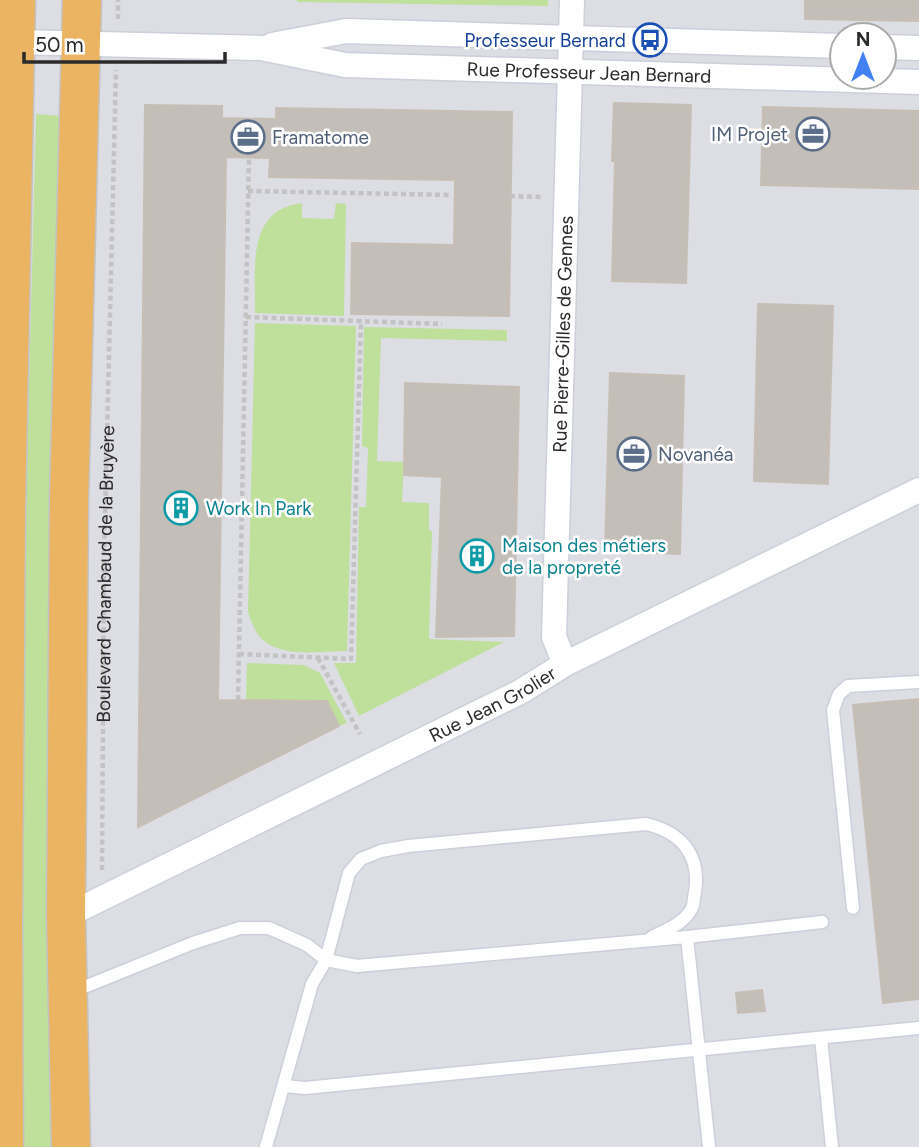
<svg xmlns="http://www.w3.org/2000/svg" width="919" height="1147" viewBox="0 0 919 1147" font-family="Figtree,sans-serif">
	<rect width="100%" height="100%" fill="#ebe2dc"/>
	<path fill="#dddde4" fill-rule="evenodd" d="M0,0H919V1147H0ZM842,35H884V77H842Z"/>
	<g fill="#bee09b">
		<path d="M297,0H548V6L297,2Z"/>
		<path d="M36,114L61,116L46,864L53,1147H22V658Z"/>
		<path d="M302,203V218L334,219L336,203L346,204L344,316L255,313C256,270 245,210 302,203Z"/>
		<path d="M255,323L356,326L347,651C321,651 280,659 260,637C254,630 251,620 248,612Z"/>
		<path d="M364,327L507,330V341L381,338L377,461L404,462L402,502L429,503V530L432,532L429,639L504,642L359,716L334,663H356L359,507H366L368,448L362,446Z"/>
		<path d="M247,663L304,665L320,673L347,723L339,726L327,701L246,700Z"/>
	</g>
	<g fill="#c4beb8" stroke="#c7beb6" stroke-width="2">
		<path d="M805,0H919V21L805,19Z"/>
		<path d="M614,103L691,105L686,283L612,281L615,161H612Z"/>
		<path d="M145,105L222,106V118L276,119V108L512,112L509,316L351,314L352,243L454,245L455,180L269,177L270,158L226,157L218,700L327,701L339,726L138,827Z"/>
		<path d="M763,107L919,111V189L761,185Z"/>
		<path d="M758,304L833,306L828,484L754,481Z"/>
		<path d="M610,373L684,376L680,554L605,551Z"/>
		<path d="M405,383L519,387L514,636L436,637L442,477L404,475Z"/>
		<path d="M919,699V999L883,1003L853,705Z"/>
		<path d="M762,990L765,1011L738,1013L736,993Z"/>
	</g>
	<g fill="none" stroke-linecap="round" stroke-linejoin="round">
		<defs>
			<g id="lane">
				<path d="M853,908L833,710L839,694L848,686L919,682"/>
				<path d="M687,937L709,1147"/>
				<path d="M72,992L193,943L240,928H269L307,945L326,960L357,966L687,937L822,922"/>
				<path d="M821,1038L832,1147"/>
				<path d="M284,1086L305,1088L919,1028"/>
				<path d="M266,1147L312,984L326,960L349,873L361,859L381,851L408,846L646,824C681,832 701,855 695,892C694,896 694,904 692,908C685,923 666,930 652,937"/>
			</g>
			<g id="street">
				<path id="s2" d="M15,42L261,48L345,65L919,82"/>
				<path d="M272,45L346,31L842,46"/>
				<path d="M884,47L919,48"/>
				<path id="s3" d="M565,664L554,637L572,0"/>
				<path id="s4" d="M66,916L520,692L565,664L919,490"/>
			</g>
			<g id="primary">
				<path d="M4,1147L3,924L6,513L16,0"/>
				<path d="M71,1147L66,916L69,500L82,0"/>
			</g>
		</defs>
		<use href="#lane" stroke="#cbd0db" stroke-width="15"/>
		<use href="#street" stroke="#cbd0db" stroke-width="27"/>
		<use href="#primary" stroke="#c3c3c3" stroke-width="41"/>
		<g stroke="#c3c3c3" stroke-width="4.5" stroke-dasharray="5 3.5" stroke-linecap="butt">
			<path d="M118,19V0"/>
			<path d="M248,191L452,195"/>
			<path d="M510,196L542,197"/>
			<path d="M246,317L442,324"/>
			<path d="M239,654L351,659L361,321"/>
			<path d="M318,658L360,734"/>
			<path d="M238,700L249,157"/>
			<path id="s1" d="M102,870L104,558L116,70"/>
		</g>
		<use href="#lane" stroke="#fff" stroke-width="12"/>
		<use href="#street" stroke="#fff" stroke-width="24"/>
		<use href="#primary" stroke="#ebb462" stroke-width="38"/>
	</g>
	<defs>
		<symbol id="bus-ring" viewBox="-11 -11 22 22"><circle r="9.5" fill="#fff" stroke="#1a4fb4" stroke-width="1.5"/><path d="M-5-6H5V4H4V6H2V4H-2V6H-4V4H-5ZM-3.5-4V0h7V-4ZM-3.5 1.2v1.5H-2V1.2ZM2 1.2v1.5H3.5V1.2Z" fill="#1a4fb4"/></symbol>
		<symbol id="office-ring" viewBox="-11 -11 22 22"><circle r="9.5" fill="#fff" stroke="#5c6f8a" stroke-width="1.5"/><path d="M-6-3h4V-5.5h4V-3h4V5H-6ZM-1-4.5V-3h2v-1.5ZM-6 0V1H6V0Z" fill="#5c6f8a"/></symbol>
		<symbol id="building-ring" viewBox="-11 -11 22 22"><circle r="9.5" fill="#fff" stroke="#0f9aa8" stroke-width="1.5"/><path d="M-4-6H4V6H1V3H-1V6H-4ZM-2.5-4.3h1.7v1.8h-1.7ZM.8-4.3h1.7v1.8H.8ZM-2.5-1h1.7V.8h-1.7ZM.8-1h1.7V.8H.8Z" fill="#0f9aa8"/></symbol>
	</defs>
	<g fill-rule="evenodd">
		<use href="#bus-ring" x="631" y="21" width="38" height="38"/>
		<use href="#office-ring" x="794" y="115" width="38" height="38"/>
		<use href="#office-ring" x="229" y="118" width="38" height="38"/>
		<use href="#office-ring" x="615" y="435" width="38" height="38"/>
		<use href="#building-ring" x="162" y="489" width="38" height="38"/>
		<use href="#building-ring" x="458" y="537" width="38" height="38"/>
	</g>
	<g text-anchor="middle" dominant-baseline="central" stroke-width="5" stroke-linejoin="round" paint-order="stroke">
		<g font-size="19" fill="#164399" stroke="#fff" text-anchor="end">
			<text x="626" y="40">Professeur Bernard</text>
		</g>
		<g font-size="19" fill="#2a2a2a" stroke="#fff">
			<text stroke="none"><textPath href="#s2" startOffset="576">Rue Professeur Jean Bernard</textPath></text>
			<text stroke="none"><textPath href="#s3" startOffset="332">Rue Pierre-Gilles de Gennes</textPath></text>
			<text stroke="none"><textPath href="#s1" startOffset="296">Boulevard Chambaud de la Bruyère</textPath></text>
			<text stroke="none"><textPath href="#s4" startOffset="476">Rue Jean Grolier</textPath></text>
		</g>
		<g font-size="19" fill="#4e5e75" stroke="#fff" text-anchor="start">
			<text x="788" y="134" text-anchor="end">IM Projet</text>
			<text x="272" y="137">Framatome</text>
			<text x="658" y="454">Novanéa</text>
		</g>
		<g font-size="19" fill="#0d838f" stroke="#fff" text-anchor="start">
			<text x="206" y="508">Work In Park</text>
			<text x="502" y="545">Maison des métiers<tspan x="502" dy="22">de la propreté</tspan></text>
		</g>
	</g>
	<g transform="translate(863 56)"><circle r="33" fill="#ffffff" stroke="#aaaaaa" stroke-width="2"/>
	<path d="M0-5L12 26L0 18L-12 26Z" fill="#4280f3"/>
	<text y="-10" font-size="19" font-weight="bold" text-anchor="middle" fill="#2a2a2a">N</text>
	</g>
	<path d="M24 52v10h201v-10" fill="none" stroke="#2a2a2a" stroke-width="3.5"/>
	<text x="35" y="52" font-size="21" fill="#2a2a2a" stroke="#ffffff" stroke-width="5" paint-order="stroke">50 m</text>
</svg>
